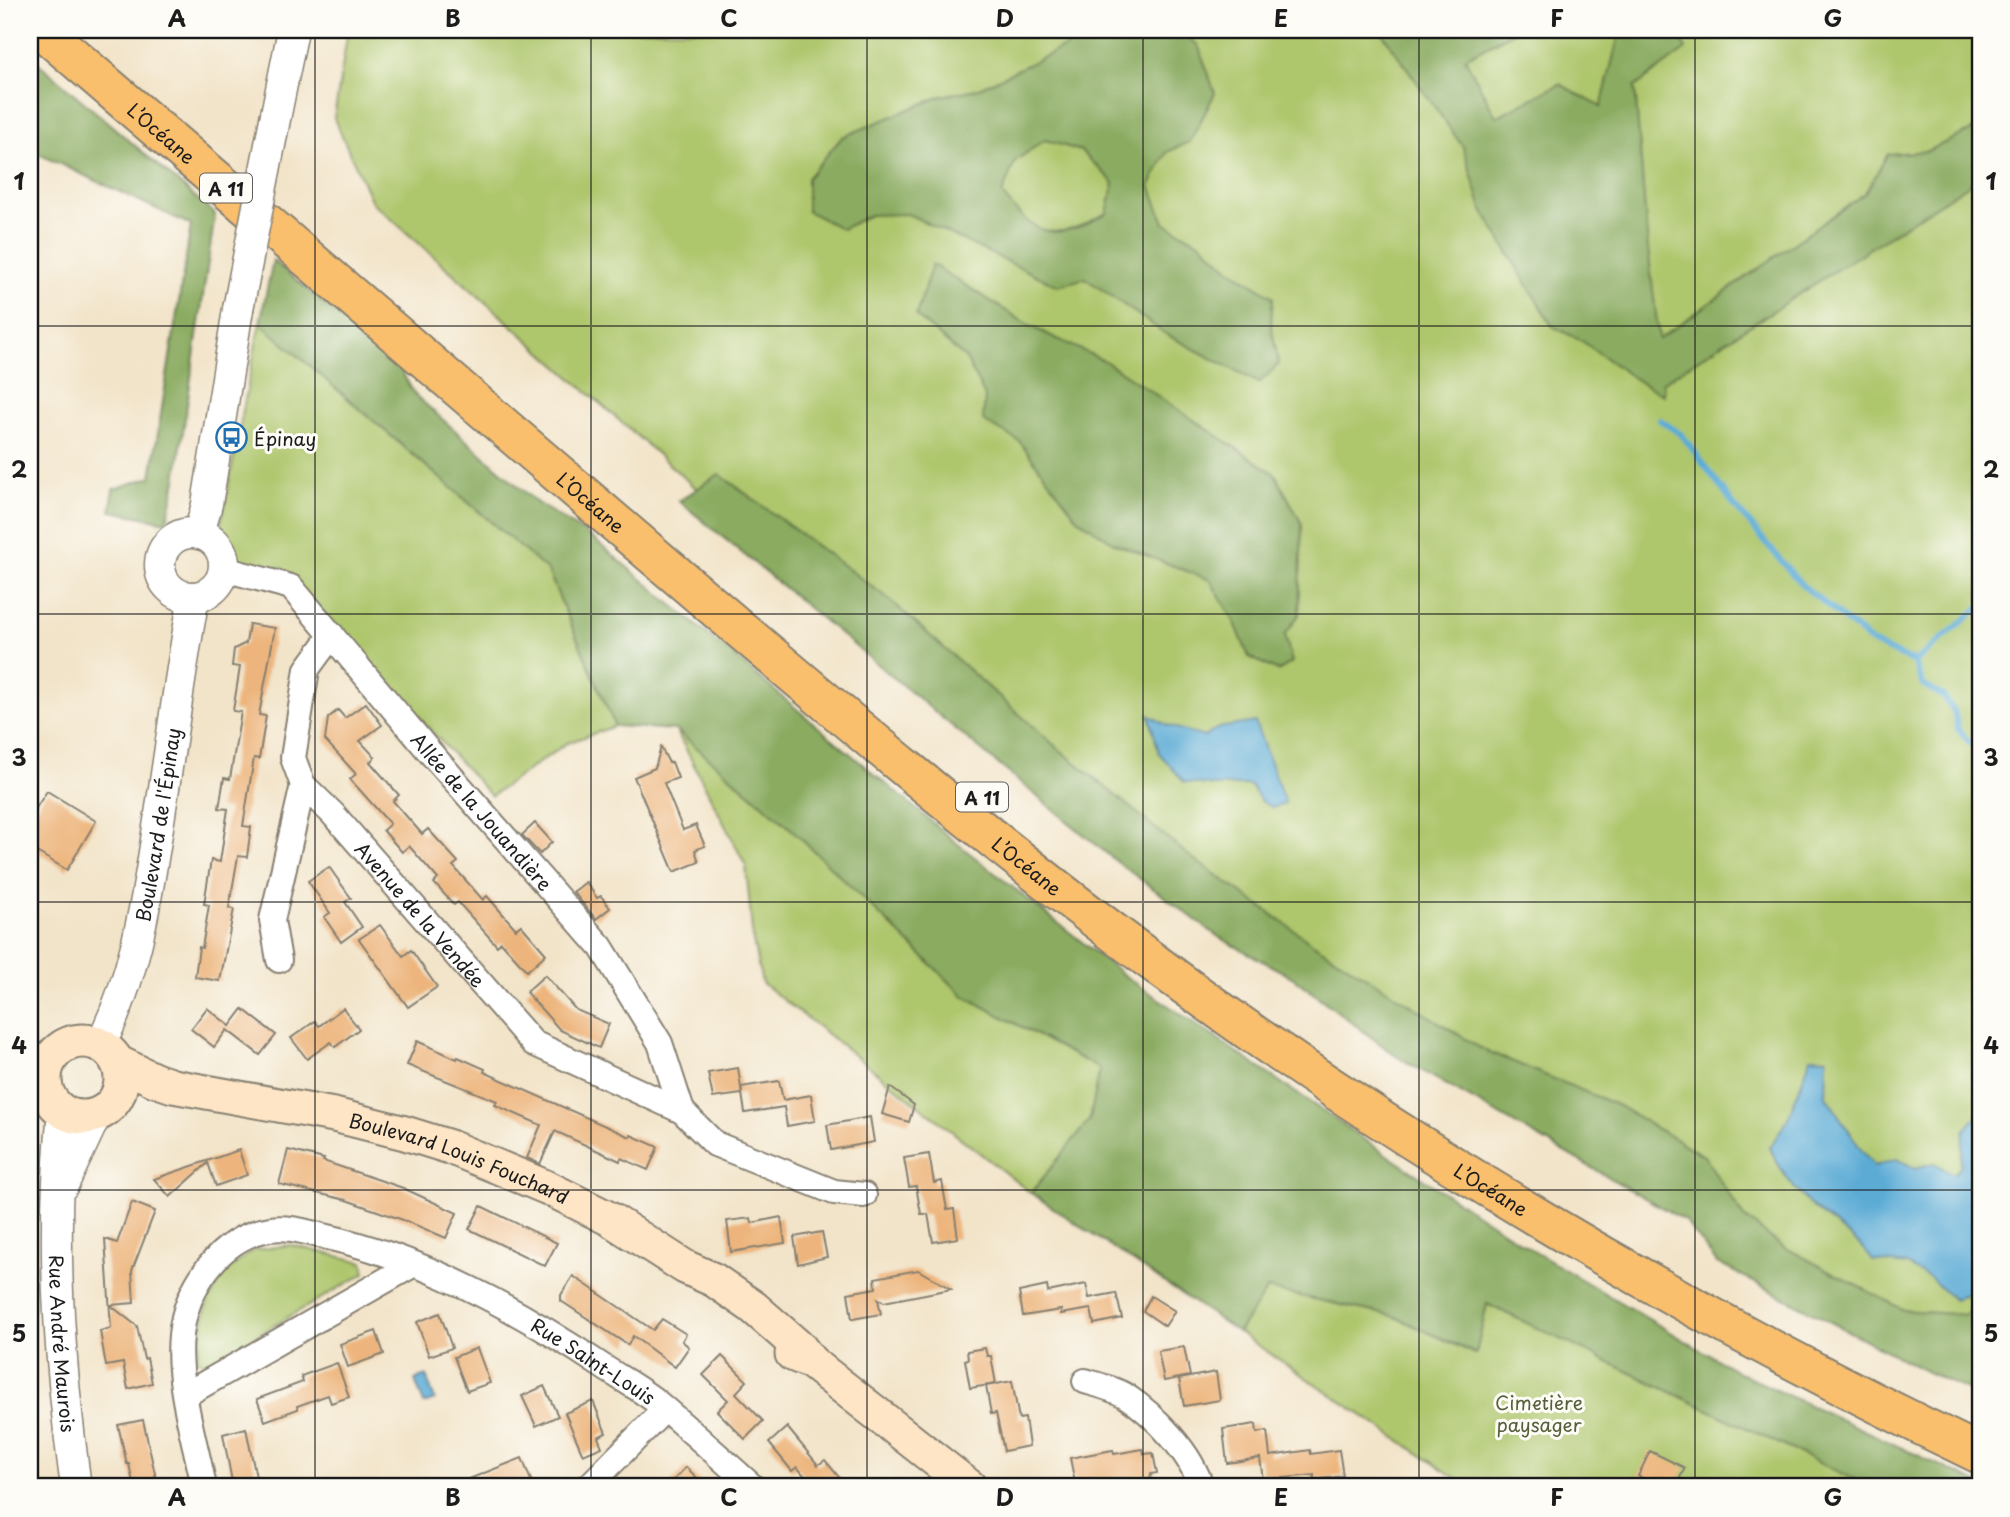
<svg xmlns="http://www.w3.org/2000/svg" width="2010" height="1517" viewBox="0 0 2010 1517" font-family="'Playpen Sans',sans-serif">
	<rect width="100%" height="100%" fill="#fdfcf7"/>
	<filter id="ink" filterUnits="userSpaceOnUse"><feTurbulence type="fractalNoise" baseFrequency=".0143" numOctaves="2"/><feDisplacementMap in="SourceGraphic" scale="14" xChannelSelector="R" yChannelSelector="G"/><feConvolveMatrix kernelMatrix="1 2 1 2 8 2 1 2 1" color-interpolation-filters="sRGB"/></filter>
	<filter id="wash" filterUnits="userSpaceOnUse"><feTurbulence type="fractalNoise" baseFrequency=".00686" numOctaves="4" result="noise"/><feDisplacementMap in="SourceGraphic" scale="28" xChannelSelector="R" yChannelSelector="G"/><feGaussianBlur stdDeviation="1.57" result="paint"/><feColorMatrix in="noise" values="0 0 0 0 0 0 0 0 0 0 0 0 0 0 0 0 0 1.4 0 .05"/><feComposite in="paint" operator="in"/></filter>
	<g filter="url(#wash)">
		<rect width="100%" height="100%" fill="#f2e4c9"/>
		<g fill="#aec66c" stroke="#657144" stroke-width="2">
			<path d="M348,30H1980V1360L1634,1182L791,572L372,202L334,118Z"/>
			<path d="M260,323L548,571L615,726L567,743L491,796L282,568L234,566L221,523Z"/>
			<path d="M676,730L787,825L964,996L1100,1069L1090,1119L1031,1193L762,983L753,941L746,866Z"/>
			<path d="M291,1245L363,1262L365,1273L207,1364L196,1359L207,1304L226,1271L254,1250Z"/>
			<path d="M1267,1289L1393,1316L1475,1354L1487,1304L1870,1487H1456L1457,1479L1238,1332Z"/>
		</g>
		<g fill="#8aab60" stroke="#53643e" stroke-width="2" fill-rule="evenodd">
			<path d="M1100,30H1176L1198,45L1215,93L1190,142L1167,152L1150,185L1164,223L1201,243L1228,268L1273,297L1271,325L1279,364L1259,383L1167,335L1085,278L1058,286L908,214L870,215L842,229L807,211V178L842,137L941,96L977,89ZM1045,140L1081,151L1114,183L1107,213C1057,240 1038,241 1002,194L1015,161Z"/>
			<path d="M1380,30H1517L1465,58L1496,117L1560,84L1601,107L1620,30H1676L1686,49L1635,87L1648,248L1659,339L1865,193L1888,154L1927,151L1980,126V177L1663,382L1664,395L1636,380L1582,341L1552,326L1482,209L1463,147Z"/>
			<path d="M30,56L215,214L176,480L167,522L111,511L113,489L151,477L191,225L30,150Z"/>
			<path d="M273,260L400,369L415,395L537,503L590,536L958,844L1125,976L1393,1159L1535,1252L1740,1373L1980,1484V1487H1870L1487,1304L1476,1354L1393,1316L1267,1289L1238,1332L1031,1193L1090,1119L1100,1069L964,996L787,825L676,730L615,726L548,571L260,323Z"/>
			<path d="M932,264L1030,326L1105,361L1275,474L1302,524L1299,615L1285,635L1292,662L1278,671L1249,657L1235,623L1210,580L1114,543L1078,519L1019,441L983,421L985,396L966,359L916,316Z"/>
			<path d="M719,474L885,596L1053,744L1188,855L1315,945L1482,1049L1617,1105L1704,1156L1744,1217L1782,1246L1904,1310L1966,1315L1980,1294V1396L1927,1372L1717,1263L1685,1221L1396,1056L1292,977L1220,938L1117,862L679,501Z"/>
		</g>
		<g fill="#5babd5" stroke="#3c6478" stroke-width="2">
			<path d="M1149,715L1167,725L1204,737L1218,728L1255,722L1285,803L1273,808L1261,801L1250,785L1217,786L1184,782L1159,753Z"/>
			<path d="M1811,1057L1827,1058L1826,1096L1862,1151L1875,1166L1897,1159L1915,1168L1934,1163L1953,1174L1960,1168L1964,1131L1980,1113V1286L1954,1300L1931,1279L1907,1265L1873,1261C1856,1236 1829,1223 1807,1202C1791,1186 1779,1168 1770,1148L1788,1118Z"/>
			<path d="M426,1376L435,1400L424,1404L415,1380Z"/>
		</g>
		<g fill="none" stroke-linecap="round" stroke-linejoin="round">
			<g stroke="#5babd5" stroke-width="6">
				<path d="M1660,420L1682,435L1733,504L1801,584L1874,644L1914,662L1980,607"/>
				<path d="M1914,662L1923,685L1943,696L1954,711L1958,729L1970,743L1980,751"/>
			</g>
		</g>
		<g id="blocks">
			<g fill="#edb57d">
				<path d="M249,624L275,628L259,715L266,716L259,759L254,758L243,826L251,827L247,857L238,856L229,908L234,909L220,981L195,977L199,947L202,948L209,905L204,904L211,860L220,862L228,809L219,808L224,778L230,779L241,712L233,711L240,667L232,666L234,649L246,643Z"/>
				<path d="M366,703L382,725L360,741L375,757L370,762L399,795L393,801L422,834L428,829L458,862L453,866L483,900L487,896L516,929L521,925L546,954L527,971L501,942L497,946L458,902L454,905L434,883L438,879L409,846L402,852L383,830L390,824L350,779L356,774L325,740L328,718L338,710L345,718Z"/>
				<path d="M661,747L669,763L672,762L678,778L664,783L683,830L696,825L705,846L695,850L699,862L674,872L634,777L655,768Z"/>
				<path d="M47,791L96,821L67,870L30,848V817Z"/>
				<path d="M535,823L552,842L540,854L522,835Z"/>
				<path d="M329,867L351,898L345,902L362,927L341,942L324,917L330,913L308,881Z"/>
				<path d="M586,882L597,898L601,896L610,908L596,919L573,892Z"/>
				<path d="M380,925L403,956L411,950L437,987L408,1007L359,939Z"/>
				<path d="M545,975L576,1010L609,1024L599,1048L560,1030L526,992Z"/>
				<path d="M207,1008L230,1026L243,1009L276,1035L260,1055L227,1030L214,1047L191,1029Z"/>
				<path d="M343,1008L359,1029L335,1047L331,1042L307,1059L291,1038L315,1021L319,1026Z"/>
				<path d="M417,1041L457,1059L458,1057L485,1069L484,1072L630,1137L631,1135L658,1147L648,1170L621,1158L620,1161L555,1131L540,1164L527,1158L541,1125L495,1105L497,1101L407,1065Z"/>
				<path d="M738,1068L742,1094L713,1098L708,1073Z"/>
				<path d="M779,1081L783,1100L811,1095L815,1121L787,1126L784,1107L745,1113L741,1087Z"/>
				<path d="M890,1087L914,1105L909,1122L882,1114Z"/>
				<path d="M870,1117L874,1142L831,1150L827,1125Z"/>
				<path d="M239,1150L247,1175L216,1186L208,1163L170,1197L154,1179Z"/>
				<path d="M288,1150L324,1159L323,1161L403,1188L457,1213L446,1238L406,1221L346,1200L279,1184Z"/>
				<path d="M929,1154L934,1183L942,1181L947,1210L954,1209L958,1238L933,1242L928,1214H921L916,1186L909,1187L904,1158Z"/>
				<path d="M132,1202L155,1211L132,1271L134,1303L110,1305L137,1326L144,1359L147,1358L152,1383L128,1389L123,1363L106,1366L100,1331L111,1328L105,1239L117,1243Z"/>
				<path d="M481,1206L557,1243L545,1266L469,1229Z"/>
				<path d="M781,1217L785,1243L731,1252L727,1221L751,1218L752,1223Z"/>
				<path d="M822,1232L827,1257L798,1264L794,1237Z"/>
				<path d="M918,1270L951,1289L884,1302L878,1299L881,1314L852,1319L848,1293L876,1288L875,1278Z"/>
				<path d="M573,1276L653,1330L662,1319L686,1334L682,1341L689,1347L675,1367L633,1336L628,1345L561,1301V1295Z"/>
				<path d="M1086,1284L1089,1298L1116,1293L1122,1318L1094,1324L1091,1309L1061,1314V1310L1023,1316L1019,1292L1047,1286L1048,1292Z"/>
				<path d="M1151,1296L1175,1311L1165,1326L1143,1311Z"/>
				<path d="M440,1313L452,1348L429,1356L417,1322Z"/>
				<path d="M376,1331L384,1354L348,1367L340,1344Z"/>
				<path d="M1184,1347L1190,1376L1164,1381L1158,1351Z"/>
				<path d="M477,1348L490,1383L467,1391L454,1357Z"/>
				<path d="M985,1348L987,1356H991L996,1384L970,1388L965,1360L968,1359L967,1351Z"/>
				<path d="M722,1356L747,1381L736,1393L763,1421L745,1439L717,1411L728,1400L703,1375Z"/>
				<path d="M337,1363L349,1397L331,1403L328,1395L297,1406L298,1409L265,1421L257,1399L303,1382L301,1376Z"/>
				<path d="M1216,1372L1220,1400L1184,1406L1179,1379Z"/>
				<path d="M1012,1381L1019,1419L1025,1418L1029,1446L1004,1451L996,1413L991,1414L986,1386Z"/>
				<path d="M544,1386L558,1416L536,1426L522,1396Z"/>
				<path d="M593,1401L606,1433L598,1437L602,1447L583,1455L565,1413Z"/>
				<path d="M143,1420L158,1487H134L129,1464H127L118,1425Z"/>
				<path d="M1256,1424L1257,1433L1267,1431L1270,1456L1310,1450L1311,1454L1339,1450L1343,1476L1314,1480V1475L1263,1480L1260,1458L1227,1463L1223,1429Z"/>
				<path d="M787,1427L818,1465L825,1460L847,1487H814L797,1467L792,1471L769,1443Z"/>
				<path d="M246,1428L258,1487H233L223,1434Z"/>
				<path d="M1143,1449L1144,1454L1153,1453L1157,1473L1151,1474L1149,1485L1092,1487L1090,1481L1075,1483L1070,1458L1113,1450L1114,1454Z"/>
				<path d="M1650,1451L1685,1468L1675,1487H1659L1638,1476Z"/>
				<path d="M522,1458L532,1483L522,1487H449Z"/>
				<path d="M686,1467L706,1487H667Z"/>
			</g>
		</g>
	</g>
	<g filter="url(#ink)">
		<use href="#blocks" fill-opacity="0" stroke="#878072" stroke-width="2"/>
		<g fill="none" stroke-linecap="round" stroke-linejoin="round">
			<defs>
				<g id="minor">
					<path id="s1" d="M224,569L291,587L428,750L601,947L660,1043L682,1111"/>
					<path id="s2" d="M332,635L307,669L293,758L303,785L333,814L533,1043L682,1111L715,1144L834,1192L864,1195"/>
					<path d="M279,960L272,920L303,785"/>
					<path d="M1085,1381C1098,1385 1115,1389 1126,1396C1155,1415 1192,1454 1201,1487"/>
					<path d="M185,1395L414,1264"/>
					<path id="s3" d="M204,1487C195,1440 176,1383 181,1335C186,1287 220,1237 270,1229C288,1226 306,1232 323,1236C424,1258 519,1310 605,1368C622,1379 642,1390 658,1403C690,1430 722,1459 753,1487"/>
					<path d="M588,1487L664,1410"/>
				</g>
				<g id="tertiary">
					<path d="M276,114L293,30"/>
					<circle cx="192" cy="565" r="32"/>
					<path d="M199,534L207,504L238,309"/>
					<path id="s4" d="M100,1045C133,982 145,910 156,840C169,759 179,678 194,597"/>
					<path id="s5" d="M63,1111C50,1237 59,1362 76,1487"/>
					<path d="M63,1185L96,1115"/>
				</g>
				<g id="secondary">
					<circle cx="83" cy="1079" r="38"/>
					<path id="s6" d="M117,1062L155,1080L173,1086L334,1115L405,1133L450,1147L548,1188L610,1219L685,1267L714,1280L753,1307L801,1349L811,1362"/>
					<path d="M792,1354L811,1362L970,1487"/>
				</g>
				<g id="motorway">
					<path id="s7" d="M42,30C241,201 440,373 640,544C818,696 997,849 1187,987C1436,1167 1702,1321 1980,1454"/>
				</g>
			</defs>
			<use href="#minor" stroke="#878072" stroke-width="28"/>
			<use href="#tertiary" stroke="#878072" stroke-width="33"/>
			<use href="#secondary" stroke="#878072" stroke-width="37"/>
			<use href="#motorway" stroke="#878072" stroke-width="42"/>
			<use href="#minor" stroke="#fff" stroke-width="24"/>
			<use href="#tertiary" stroke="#fff" stroke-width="30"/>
			<use href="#secondary" stroke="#fde5c5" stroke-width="33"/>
			<use href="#motorway" stroke="#f9bf6d" stroke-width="38"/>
			<defs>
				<path id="tertiary-bridge" d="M238,309L276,114"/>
			</defs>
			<use href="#tertiary-bridge" stroke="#878072" stroke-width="33" stroke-linecap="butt"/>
			<use href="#tertiary-bridge" stroke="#fff" stroke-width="30"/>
		</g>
	</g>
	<path fill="none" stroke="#1c1c1c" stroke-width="2" stroke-opacity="0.55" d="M315,30V1487M591,30V1487M867,30V1487M1143,30V1487M1419,30V1487M1695,30V1487M30,326H1980M30,614H1980M30,902H1980M30,1190H1980"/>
	<defs>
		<symbol id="bus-ring" viewBox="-11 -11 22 22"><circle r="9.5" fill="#fdfcf7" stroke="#1f6fb2" stroke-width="1.5"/><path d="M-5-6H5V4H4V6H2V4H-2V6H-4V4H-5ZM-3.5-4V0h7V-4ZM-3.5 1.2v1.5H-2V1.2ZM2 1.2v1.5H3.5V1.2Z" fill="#1f6fb2"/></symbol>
	</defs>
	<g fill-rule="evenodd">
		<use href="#bus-ring" x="214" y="420" width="35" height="35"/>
	</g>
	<g text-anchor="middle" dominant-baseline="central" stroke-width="6" stroke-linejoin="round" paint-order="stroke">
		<g fill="#fdfcf7" stroke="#605f5e" stroke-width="2">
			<rect x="200" y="173.5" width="52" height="29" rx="5"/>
			<rect x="956" y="782.5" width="52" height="29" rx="5"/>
		</g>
		<g font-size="18" font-weight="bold" fill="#1c1c1c">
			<text x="226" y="188">A 11</text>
			<text x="982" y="797">A 11</text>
		</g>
		<g font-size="19" fill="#1c1c1c" stroke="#fdfcf7">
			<text stroke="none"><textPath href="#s7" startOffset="158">L’Océane</textPath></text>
			<text stroke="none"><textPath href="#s7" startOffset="724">L’Océane</textPath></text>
			<text stroke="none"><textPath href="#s1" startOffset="364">Allée de la Jouandière</textPath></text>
			<text stroke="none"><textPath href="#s4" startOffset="229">Boulevard de l'Épinay</textPath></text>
			<text stroke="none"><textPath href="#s7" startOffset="1292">L’Océane</textPath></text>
			<text stroke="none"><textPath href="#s2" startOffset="336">Avenue de la Vendée</textPath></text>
			<text stroke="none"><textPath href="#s6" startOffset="357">Boulevard Louis Fouchard</textPath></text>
			<text stroke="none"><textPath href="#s7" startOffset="1858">L’Océane</textPath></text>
			<text stroke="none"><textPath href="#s5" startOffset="233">Rue André Maurois</textPath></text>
			<text stroke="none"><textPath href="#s3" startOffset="656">Rue Saint-Louis</textPath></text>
		</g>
		<g font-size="19" fill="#1c1c1c" stroke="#fdfcf7" text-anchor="start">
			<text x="254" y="438">Épinay</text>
		</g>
		<g font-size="19" fill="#56603c" stroke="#fdfcf7">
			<text x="1539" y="1402">Cimetière<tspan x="1539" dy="22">paysager</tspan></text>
		</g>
	</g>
	<rect width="2010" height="1517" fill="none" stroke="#fdfcf7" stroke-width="77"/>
	<rect x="38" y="38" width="1934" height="1440" fill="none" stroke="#1c1c1c" stroke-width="2.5"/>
	<g font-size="23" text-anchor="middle" font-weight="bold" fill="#1c1c1c">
		<text x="177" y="27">A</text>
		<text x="453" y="27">B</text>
		<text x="729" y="27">C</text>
		<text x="1005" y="27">D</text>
		<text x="1281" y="27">E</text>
		<text x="1557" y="27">F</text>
		<text x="1833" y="27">G</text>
		<text x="19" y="190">1</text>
		<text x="1991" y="190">1</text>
		<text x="19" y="478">2</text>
		<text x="1991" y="478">2</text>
		<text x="19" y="766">3</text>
		<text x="1991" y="766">3</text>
		<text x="19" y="1054">4</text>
		<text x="1991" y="1054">4</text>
		<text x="19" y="1342">5</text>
		<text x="1991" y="1342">5</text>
		<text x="177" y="1506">A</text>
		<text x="453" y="1506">B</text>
		<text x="729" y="1506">C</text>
		<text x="1005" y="1506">D</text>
		<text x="1281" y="1506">E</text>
		<text x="1557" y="1506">F</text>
		<text x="1833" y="1506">G</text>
	</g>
</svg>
